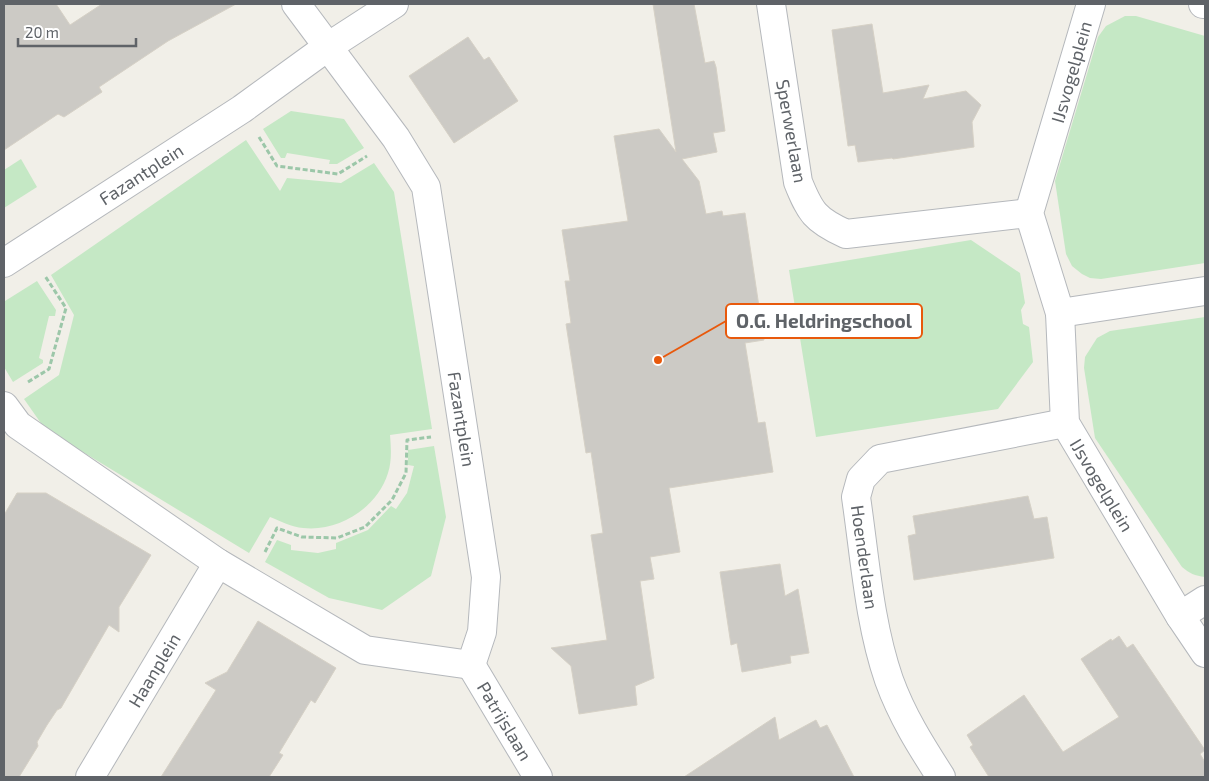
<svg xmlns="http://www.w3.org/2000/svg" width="1209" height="781" viewBox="0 0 1209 781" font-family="'Exo 2',sans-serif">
	<rect width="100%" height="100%" fill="#f1efe8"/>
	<g fill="#c5e8c5">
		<path d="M1125,16H1136L1205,36V263L1101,279L1090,278L1082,274L1072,266L1066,254L1055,181L1098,37L1106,26Z"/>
		<path d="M291,111L344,119L364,148L337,164H329L330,160L287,153L285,158H281L263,129Z"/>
		<path d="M246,140L280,191L287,178L341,183L374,163L394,192L432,429L390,435C391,447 392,461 388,473C377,508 339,532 303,528C292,527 280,521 270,517L249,553L45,429L24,399L59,375L74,315L51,275Z"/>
		<path d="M21,159L37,187L4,208V170Z"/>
		<path d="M971,240L1020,273L1025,303L1021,310L1023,324L1029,327L1033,362L998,409L816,437L789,270Z"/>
		<path d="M37,281L56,310L55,316H49L39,358L43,360V363L13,382L4,367L5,301Z"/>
		<path d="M1205,317V577C1195,576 1189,573 1182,567L1095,438L1084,368L1085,357L1097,338L1110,331Z"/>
		<path d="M434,446L446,517L431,576L382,610L329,598L265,562L277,540L291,545V550L318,553L336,549V543L368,530L391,506L396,509L407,493L414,466L408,465V450Z"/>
	</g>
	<g fill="#cccac5" stroke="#d6d1c6">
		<path d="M4,4H56L70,25L102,4H236L168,41L99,87L102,92L64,117L58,114L4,150Z"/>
		<path d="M653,4H694L705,63L714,61L716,67L725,131L713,133L717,152L682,159L699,181L706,214L722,211L723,216L745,213L764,340L745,343L758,423L765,422L773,472L669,488L680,552L650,557L654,579L640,581L654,678L635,686L637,705L579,714L571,666L551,648L607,640L591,535L603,533L591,452L586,453L566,324L571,323L565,281H570L562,230L628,221L614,136L659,129L676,152Z"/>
		<path d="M872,24L883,93L929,85L923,99L966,91L981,105L972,122L974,147L893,159L892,158L858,162L855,145L848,146L832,30Z"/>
		<path d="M468,37L484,60L489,57L518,101L454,143L409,76Z"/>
		<path d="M17,493H46L151,555L119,607V632L109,625L61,708L57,710L47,725L37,742L38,746L19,777H4V515Z"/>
		<path d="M1028,496L1034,519L1047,517L1054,558L914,580L908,536L916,534L913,516Z"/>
		<path d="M780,564L785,596L798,589L809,653L790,656L791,663L742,672L737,643L731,645L720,572Z"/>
		<path d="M258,621L336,668L315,703L311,700L279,753L283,755L269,777H161L216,690L205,683L227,672Z"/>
		<path d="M1119,636L1127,648L1133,644L1205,750L1200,754L1205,762V777H989L970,747L973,745L967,735L1024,695L1063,752L1119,717L1081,659L1111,639L1112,641Z"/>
		<path d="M775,717L779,740L816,720L820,728L827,725L854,777H684Z"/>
	</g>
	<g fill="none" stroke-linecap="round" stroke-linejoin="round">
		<defs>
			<g id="street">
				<path d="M296,4L396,138L426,187L486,577L482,632L471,665"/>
				<path d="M771,4L798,182C810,212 815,220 846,234L1029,213"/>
				<path d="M1091,4L1029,213L1060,313L1065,423L1180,616L1205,600"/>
				<path d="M1203,4H1205"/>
				<path d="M4,263L242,109L326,48L394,4"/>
				<path d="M1060,313L1205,291"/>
				<path d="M4,406L18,425L218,563L365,650L471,665"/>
				<path d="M1180,616L1205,653"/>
				<path d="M471,665L538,777"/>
				<path d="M90,777L218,563"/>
				<path d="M941,777C921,746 902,716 889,680C869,622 865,558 856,497L861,479L880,459L1065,423"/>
			</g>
		</defs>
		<use href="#street" stroke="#b5b8bc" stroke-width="30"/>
		<g stroke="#9cc7a9" stroke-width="3" stroke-dasharray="5 2.5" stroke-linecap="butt">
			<path d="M259,137L277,166L338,174L367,156"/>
			<path d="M28,382L49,369L66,308L45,276"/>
			<path d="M265,552L277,528L302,537L337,538L365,527L392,500L406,473L407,440L431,437"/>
		</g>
		<use href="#street" stroke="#fff" stroke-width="28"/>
	</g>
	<g text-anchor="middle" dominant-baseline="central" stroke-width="5" stroke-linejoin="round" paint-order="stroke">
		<g font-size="18" fill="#5f6368" stroke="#fff">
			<text transform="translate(1071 72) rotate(-74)">IJsvogelplein</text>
			<text transform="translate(792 131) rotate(80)">Sperwerlaan</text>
			<text transform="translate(141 174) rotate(-33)">Fazantplein</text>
			<text transform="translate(462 419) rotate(81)">Fazantplein</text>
			<text transform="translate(1102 485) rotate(59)">IJsvogelplein</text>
			<text transform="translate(865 557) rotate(82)">Hoenderlaan</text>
			<text transform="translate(154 670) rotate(-59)">Haanplein</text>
			<text transform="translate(505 721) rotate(59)">Patrijslaan</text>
		</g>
	</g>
	<path fill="none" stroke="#e8590c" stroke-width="2" d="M658 360L726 321"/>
	<circle fill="#e8590c" stroke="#fff" stroke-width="2" cx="658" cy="360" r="5"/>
	<rect fill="#fff" stroke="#e8590c" stroke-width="2" x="726" y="304" width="196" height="34" rx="5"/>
	<g font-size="19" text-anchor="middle" font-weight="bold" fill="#5f6368">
		<text x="824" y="328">O.G. Heldringschool</text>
	</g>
	<rect width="1209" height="781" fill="none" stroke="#5f6368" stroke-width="10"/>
	<path d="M18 38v8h118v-8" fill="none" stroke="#5f6368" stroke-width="2.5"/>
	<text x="25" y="38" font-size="15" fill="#5f6368" stroke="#ffffff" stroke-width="4" paint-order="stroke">20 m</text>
</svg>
